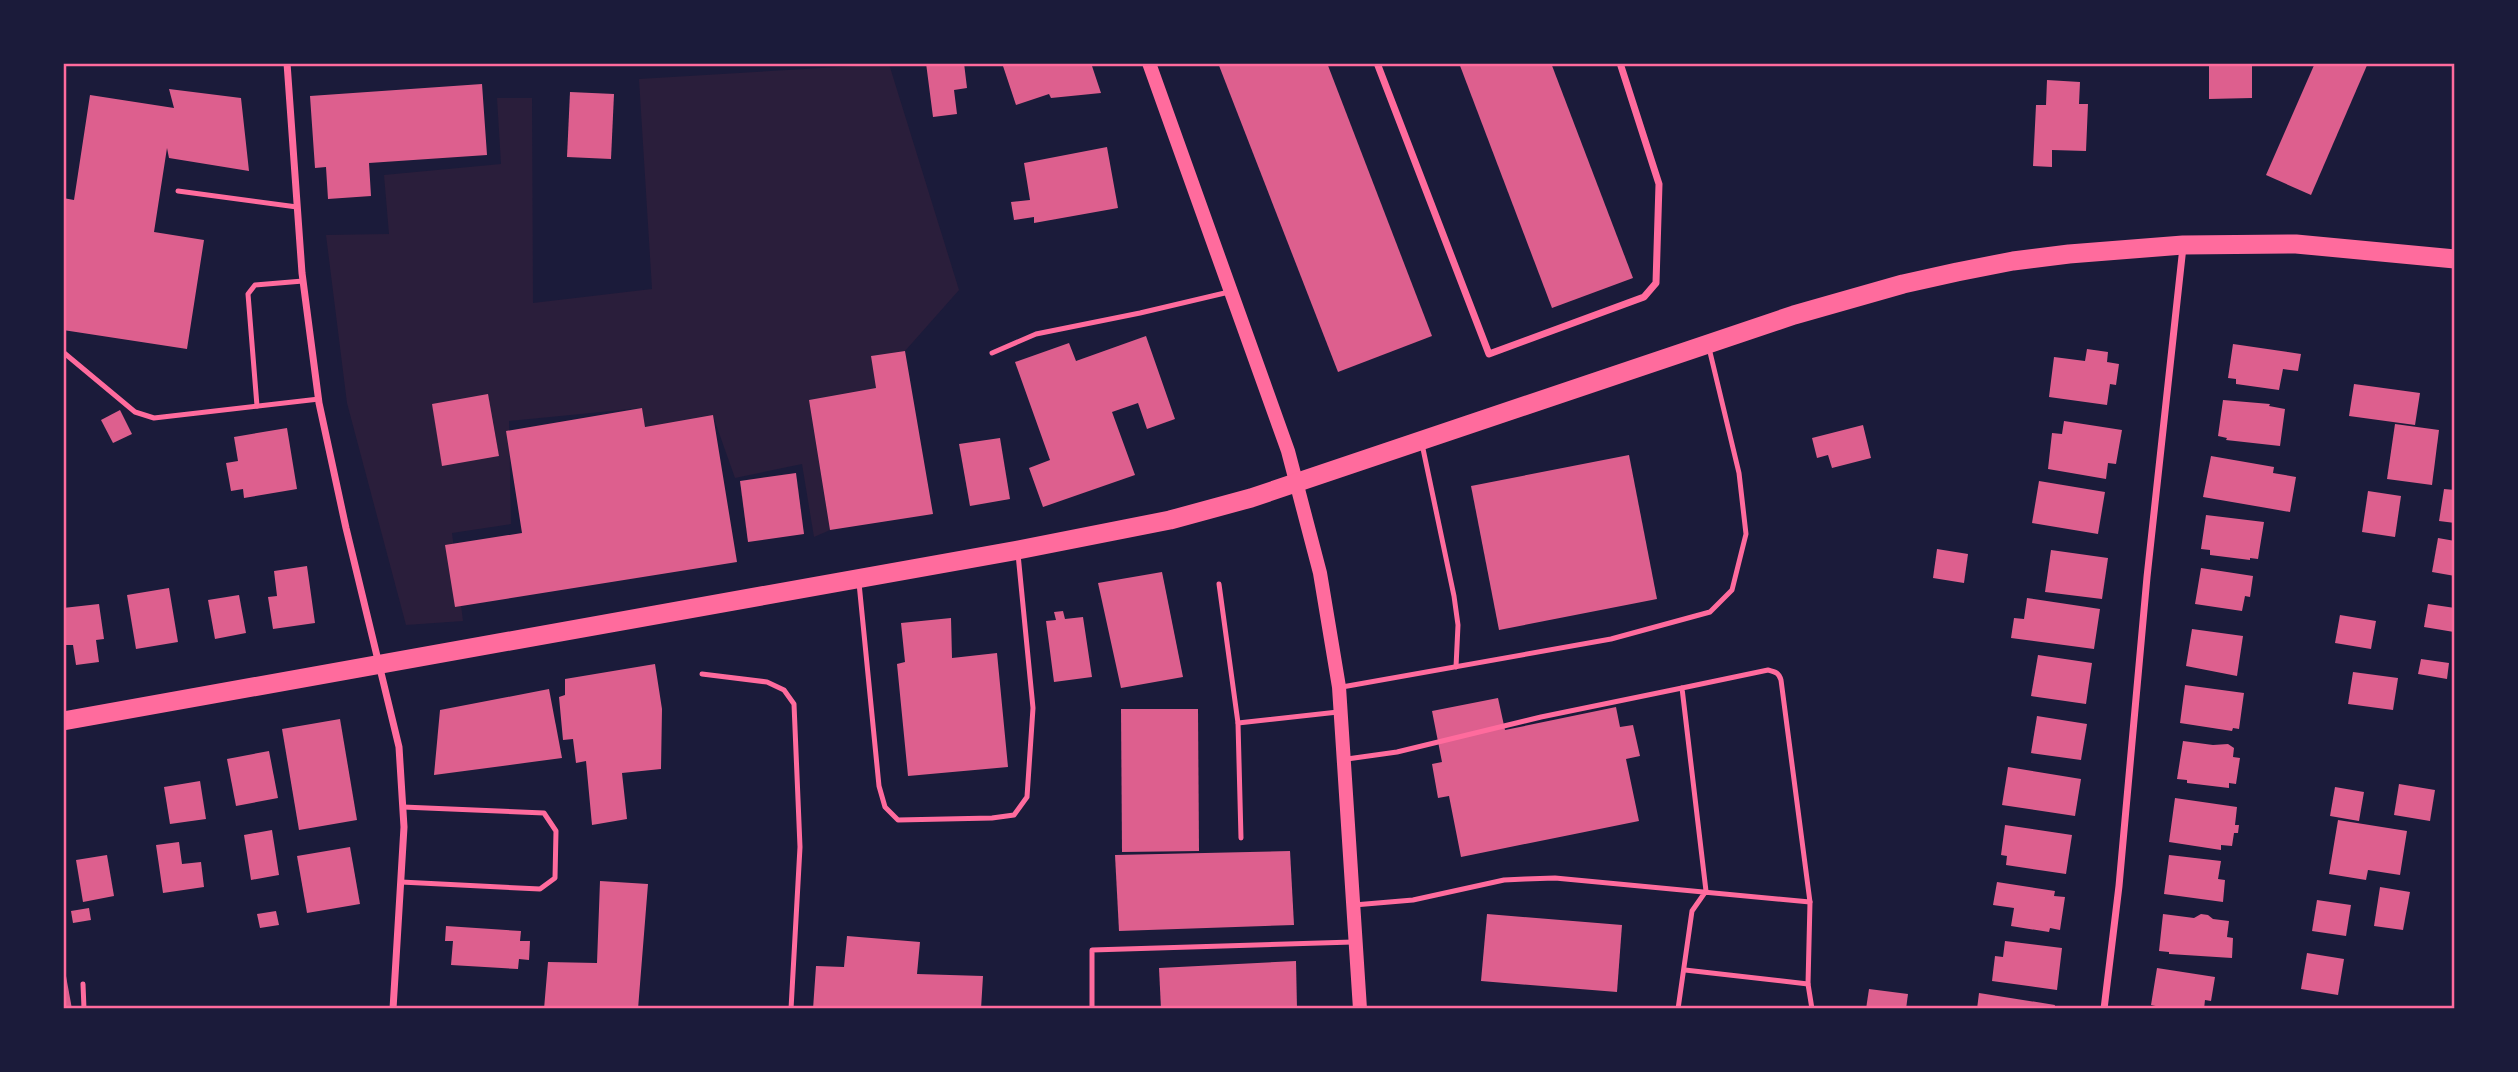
<svg xmlns="http://www.w3.org/2000/svg" width="2518" height="1072" viewBox="0 0 2518 1072" font-family="Spectral,serif">
	<rect width="100%" height="100%" fill="#1b1b3a"/>
	<path fill="#2a1e3b" d="M889,64L959,290L905,351L871,356L876,388L809,400L830,530L814,537L802,464L735,478L713,416L645,427L642,408L509,421L511,524L452,533L463,621L406,625L347,403L326,235L389,234L384,175L501,164L497,98H532L533,303L652,289L639,79Z"/>
	<g fill="#dd5f8e">
		<path d="M926,63H964L967,88L954,90L957,114L933,117Z"/>
		<path d="M1002,63H1091L1101,93L1051,98L1049,94L1016,105Z"/>
		<path d="M1218,63H1327L1432,336L1338,372Z"/>
		<path d="M1459,63H1551L1633,278L1552,308Z"/>
		<path d="M2209,63H2252V98L2209,99Z"/>
		<path d="M2315,63H2368L2311,195L2266,175Z"/>
		<path d="M2047,80L2080,82L2079,104H2088L2086,151L2052,150V167L2033,166L2036,105H2046Z"/>
		<path d="M482,84L487,155L369,163L371,196L328,199L326,167L315,168L310,96Z"/>
		<path d="M169,89L241,98L249,171L169,158L167,148L154,232L204,240L187,349L63,330V198L74,200L90,95L174,108Z"/>
		<path d="M570,92L614,94L611,159L567,157Z"/>
		<path d="M1107,147L1118,208L1034,223V217L1014,220L1011,202L1030,200L1024,163Z"/>
		<path d="M1146,336L1175,419L1147,429L1138,403L1112,412L1135,475L1043,507L1029,468L1050,460L1015,362L1069,343L1076,361Z"/>
		<path d="M2233,344L2301,354L2298,371L2283,369L2279,390L2236,384V379L2228,378Z"/>
		<path d="M2087,349L2108,352L2107,362L2119,364L2116,385L2110,384L2107,405L2049,397L2054,357L2085,361Z"/>
		<path d="M905,351L933,514L830,530L809,400L876,388L871,356Z"/>
		<path d="M2354,384L2420,393L2415,425L2349,416Z"/>
		<path d="M488,394L499,456L442,466L432,404Z"/>
		<path d="M2223,400L2270,404L2269,406L2285,409L2280,446L2226,440L2227,438L2218,436Z"/>
		<path d="M642,408L645,427L713,415L737,562L455,607L445,545L522,533L506,431Z"/>
		<path d="M120,410L132,434L113,443L101,420Z"/>
		<path d="M2064,421L2122,430L2116,464L2108,463L2106,479L2048,469L2052,433L2062,434Z"/>
		<path d="M2395,424L2439,430L2432,485L2387,479Z"/>
		<path d="M1863,425L1871,458L1832,468L1828,455L1817,458L1812,438Z"/>
		<path d="M287,428L297,489L244,498L243,489L231,491L226,463L238,461L234,437Z"/>
		<path d="M1000,438L1010,499L970,506L959,444Z"/>
		<path d="M1629,455L1657,599L1499,630L1471,486Z"/>
		<path d="M2211,456L2274,467L2273,473L2296,477L2290,512L2203,497Z"/>
		<path d="M796,473L804,534L748,542L740,481Z"/>
		<path d="M2039,481L2105,492L2098,534L2032,523Z"/>
		<path d="M2444,489L2455,490V523L2439,521Z"/>
		<path d="M2368,491L2401,496L2395,537L2362,532Z"/>
		<path d="M2206,515L2264,522L2258,559L2250,558V560L2210,555V550L2201,549Z"/>
		<path d="M2438,538L2455,541V576L2432,572Z"/>
		<path d="M1937,549L1968,554L1964,583L1933,578Z"/>
		<path d="M2051,550L2108,558L2102,599L2045,592Z"/>
		<path d="M307,566L315,623L273,629L268,597L277,596L274,571Z"/>
		<path d="M2201,568L2253,576L2250,597L2245,596L2242,611L2195,604Z"/>
		<path d="M1162,572L1183,677L1121,688L1098,583Z"/>
		<path d="M169,588L178,642L136,649L127,595Z"/>
		<path d="M239,595L246,633L215,639L208,600Z"/>
		<path d="M2027,598L2100,609L2094,649L2011,638L2014,618L2024,619Z"/>
		<path d="M99,604L104,639L96,640L99,662L76,665L73,645H65L63,608Z"/>
		<path d="M2428,604L2455,608L2454,632L2424,627Z"/>
		<path d="M1063,611L1065,619L1083,617L1092,677L1054,682L1046,621L1056,620L1054,612Z"/>
		<path d="M2340,615L2376,621L2371,649L2335,643Z"/>
		<path d="M951,618L952,658L997,653L1008,767L908,776L897,664L905,662L901,623Z"/>
		<path d="M2192,629L2243,636L2237,676L2186,666Z"/>
		<path d="M2038,655L2092,663L2086,704L2031,696Z"/>
		<path d="M2421,659L2449,663L2447,679L2418,674Z"/>
		<path d="M655,664L662,709L661,769L622,773L627,819L592,825L586,761L576,763L573,739L563,740L559,697L565,695V679Z"/>
		<path d="M2353,672L2398,678L2393,710L2348,704Z"/>
		<path d="M2185,685L2244,693L2239,729L2233,728L2232,731L2180,723Z"/>
		<path d="M549,689L562,758L434,775L440,710Z"/>
		<path d="M1498,698L1505,730L1616,707L1620,727L1633,725L1640,756L1626,759L1639,821L1461,857L1449,796L1438,798L1432,764L1442,762L1432,711Z"/>
		<path d="M1121,709H1198L1199,851L1122,852Z"/>
		<path d="M2037,716L2087,724L2081,760L2031,753Z"/>
		<path d="M340,719L357,820L299,830L282,729Z"/>
		<path d="M2183,741L2213,745L2228,744L2234,748L2233,757L2240,758L2236,784L2229,783V788L2187,783V780L2177,779Z"/>
		<path d="M269,751L278,798L236,806L227,759Z"/>
		<path d="M2008,767L2081,779L2075,816L2002,805Z"/>
		<path d="M200,781L206,819L170,824L164,787Z"/>
		<path d="M2399,784L2435,790L2430,821L2394,815Z"/>
		<path d="M2335,787L2364,792L2359,821L2330,816Z"/>
		<path d="M2175,798L2237,807L2235,825H2239L2238,833H2234L2232,846L2221,845V850L2169,842Z"/>
		<path d="M2338,820L2407,831L2400,875L2368,870L2366,880L2329,874Z"/>
		<path d="M2005,825L2072,835L2066,874L2006,865L2007,856L2001,855Z"/>
		<path d="M272,830L279,875L251,880L244,835Z"/>
		<path d="M179,842L182,864L201,862L204,887L163,893L156,845Z"/>
		<path d="M350,847L360,904L307,913L297,856Z"/>
		<path d="M1290,851L1294,925L1119,931L1115,855Z"/>
		<path d="M107,855L114,896L83,902L76,860Z"/>
		<path d="M2169,855L2221,861L2218,879L2225,880L2223,902L2164,894Z"/>
		<path d="M600,881L648,884L638,1009H544L548,962L597,963Z"/>
		<path d="M1997,882L2055,891L2054,896L2065,897L2060,930L2050,928L2049,932L2011,926L2014,908L1993,905Z"/>
		<path d="M2380,887L2410,892L2403,930L2374,926Z"/>
		<path d="M2317,900L2351,905L2346,936L2312,931Z"/>
		<path d="M89,908L91,920L73,923L71,911Z"/>
		<path d="M276,911L279,925L260,928L257,914Z"/>
		<path d="M1487,914L1622,925L1617,992L1481,981Z"/>
		<path d="M2163,914L2194,918L2201,914L2208,915L2213,919L2229,921L2227,937L2233,938L2232,958L2169,954V952L2159,951Z"/>
		<path d="M446,926L521,931L520,941H530L529,960L519,959L518,969L451,965L453,941H445Z"/>
		<path d="M847,936L920,942L917,974L983,976L981,1009H813L816,966L844,967Z"/>
		<path d="M2005,941L2062,948L2057,990L1992,981L1995,956L2003,957Z"/>
		<path d="M2307,953L2344,959L2338,995L2301,989Z"/>
		<path d="M1296,961L1297,1009H1161L1159,968Z"/>
		<path d="M63,965H64L72,1009H63Z"/>
		<path d="M2157,968L2215,977L2211,1001L2205,1000L2204,1009H2160V1007L2151,1005Z"/>
		<path d="M1869,989L1908,994L1906,1009H1866Z"/>
		<path d="M1979,993L2055,1005L2054,1009H1977Z"/>
	</g>
	<g fill="none" stroke-linecap="round" stroke-linejoin="round">
		<g stroke="#ff6b9d" stroke-width="5">
			<path d="M178,191L297,207"/>
			<path d="M63,352L135,412L154,418L319,399"/>
			<path d="M992,353L1036,334L1140,313L1229,292"/>
			<path d="M257,406L248,294L255,285L303,281"/>
			<path d="M1422,444L1454,596L1458,625L1456,667"/>
			<path d="M859,583L879,786L885,807L898,820L992,818L1014,815L1027,797L1033,708L1018,554"/>
			<path d="M1219,584L1238,723"/>
			<path d="M702,674L767,682L784,690L794,704L800,847L791,1009"/>
			<path d="M1342,687L1611,639L1710,612L1732,590L1746,534L1739,473L1709,348"/>
			<path d="M1347,759L1397,752L1541,717L1682,688"/>
			<path d="M1241,838L1238,723L1338,712"/>
			<path d="M401,882L540,889L555,878L556,831L544,813L403,807"/>
			<path d="M1810,902L1808,984L1812,1009"/>
			<path d="M1354,905L1413,900L1504,880L1525,879L1555,878L1810,902L1781,680C1779,673 1776,672 1768,670L1682,688L1706,891L1692,911L1678,1009"/>
			<path d="M1685,970L1808,984"/>
			<path d="M83,984L84,1009"/>
			<path d="M1092,1009V950L1353,942"/>
		</g>
		<g stroke="#ff6b9d" stroke-width="7">
			<path d="M287,63L302,273L319,403L346,528L399,747L404,827L393,1009"/>
			<path d="M1377,63L1489,354L1644,297L1656,283L1659,184L1620,63"/>
			<path d="M2104,1009L2119,886L2147,577L2183,247"/>
		</g>
		<path stroke="#ff6b9d" stroke-width="14" d="M1149,63L1288,451L1320,573L1339,687L1360,1009"/>
		<path stroke="#ff6b9d" stroke-width="19" d="M63,721L1018,550L1170,520L1251,498L1794,315L1903,284L1957,272L2013,261L2069,254L2183,245L2296,244L2455,259"/>
	</g>
	<rect width="2518" height="1072" fill="none" stroke="#1b1b3a" stroke-width="130"/>
	<rect x="65" y="65" width="2388" height="942" fill="none" stroke="#ff6b9d" stroke-width="2.5"/>
</svg>
